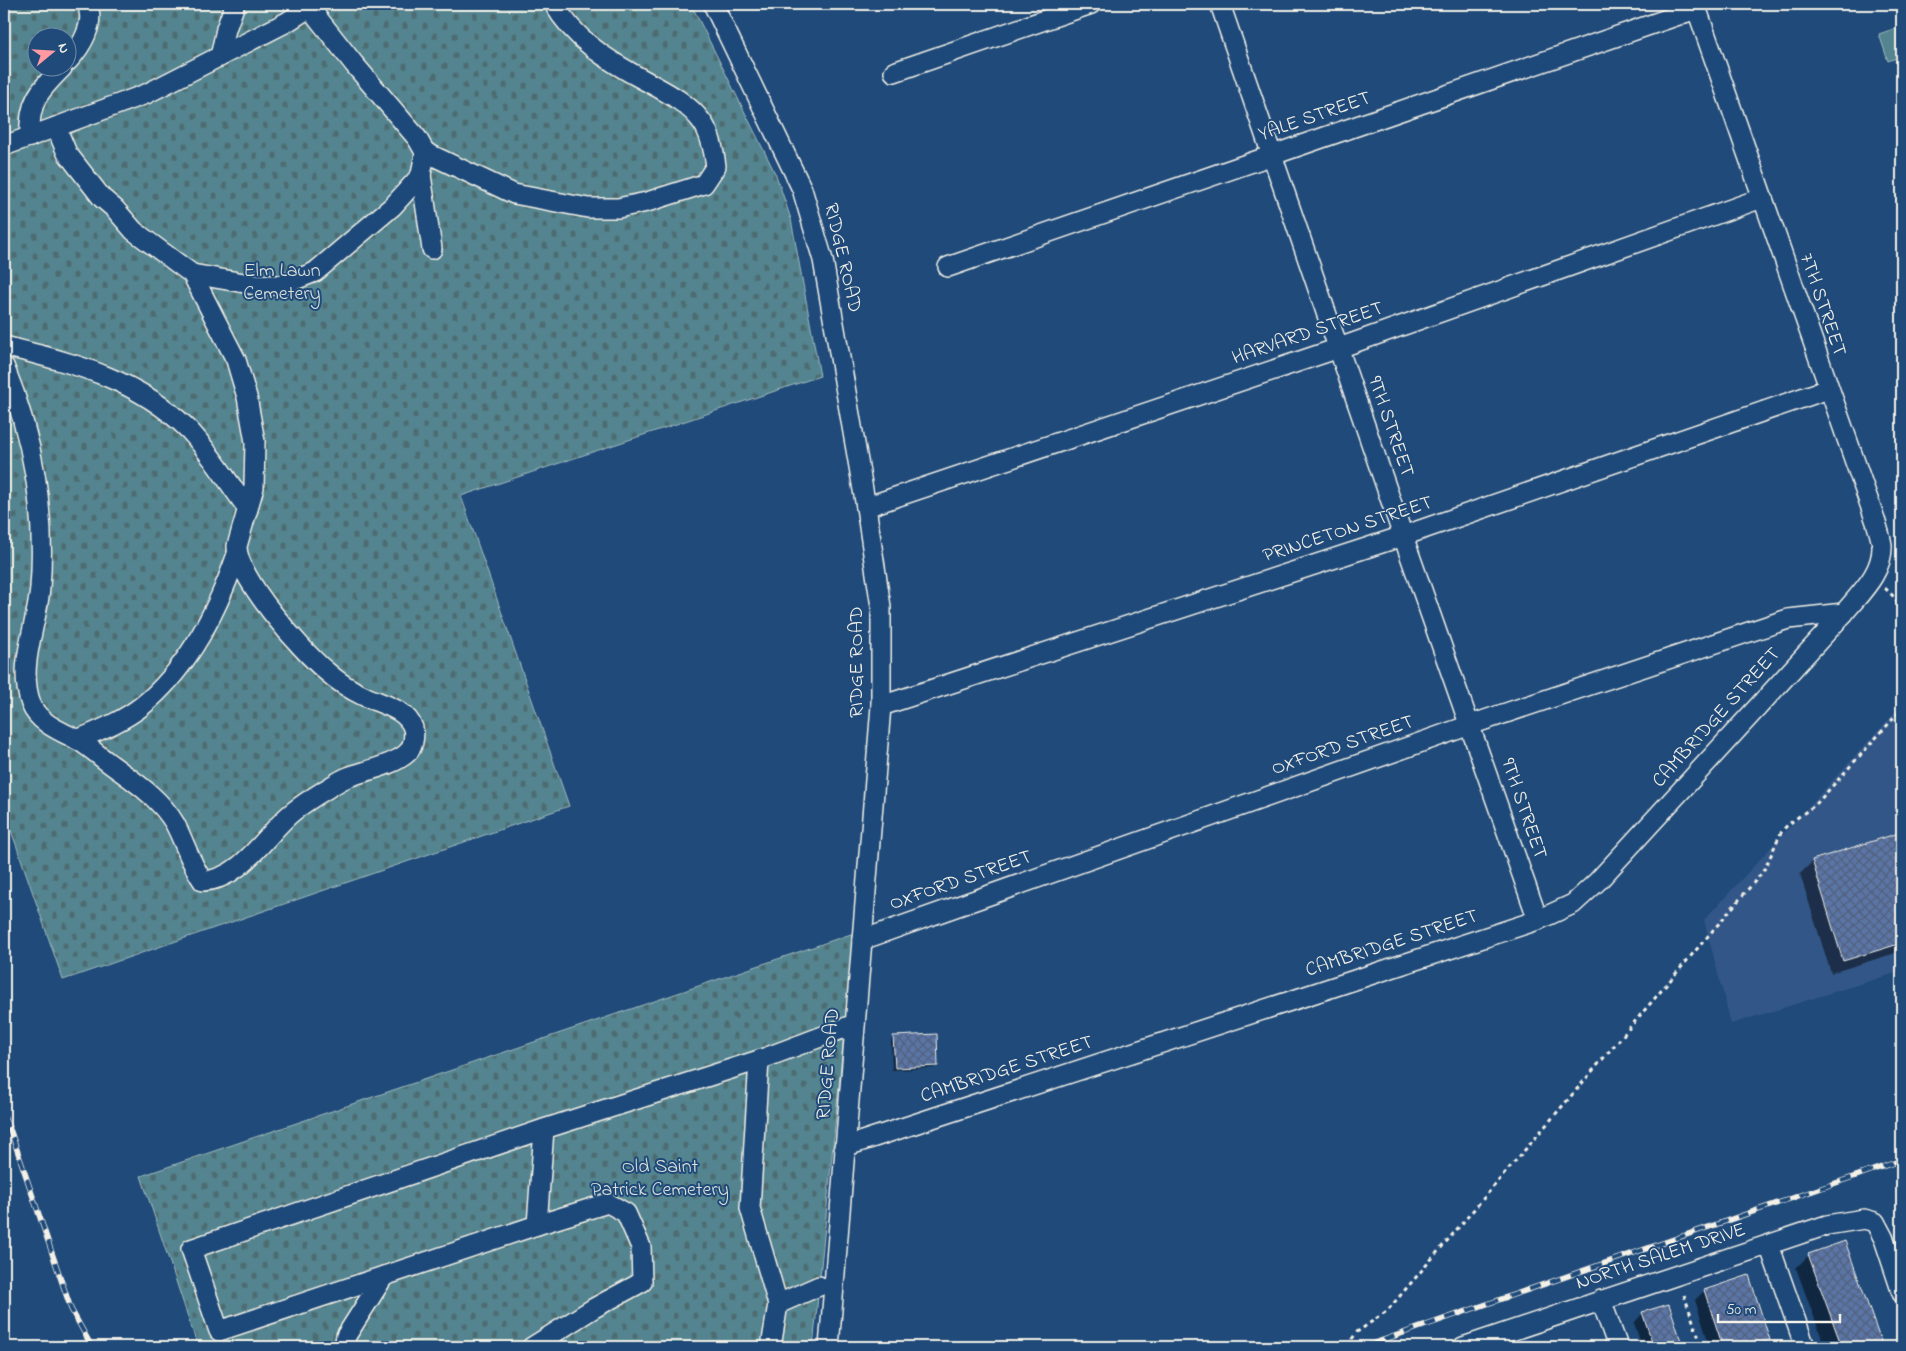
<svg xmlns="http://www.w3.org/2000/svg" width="1906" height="1351" viewBox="0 0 1906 1351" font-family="'Indie Flower',sans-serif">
	<defs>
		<pattern id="cemetery-stones" width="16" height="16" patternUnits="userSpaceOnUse" patternTransform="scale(1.25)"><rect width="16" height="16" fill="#52848f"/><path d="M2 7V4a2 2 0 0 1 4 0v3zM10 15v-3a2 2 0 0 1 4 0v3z" fill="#4e6c72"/></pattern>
		<pattern id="building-cross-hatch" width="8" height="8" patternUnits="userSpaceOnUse" patternTransform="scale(1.25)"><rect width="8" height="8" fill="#5a75a6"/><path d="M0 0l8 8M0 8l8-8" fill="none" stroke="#52617b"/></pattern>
	</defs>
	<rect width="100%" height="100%" fill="#1f4a7a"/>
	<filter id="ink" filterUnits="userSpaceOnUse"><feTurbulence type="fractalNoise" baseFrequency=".02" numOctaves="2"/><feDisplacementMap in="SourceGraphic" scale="10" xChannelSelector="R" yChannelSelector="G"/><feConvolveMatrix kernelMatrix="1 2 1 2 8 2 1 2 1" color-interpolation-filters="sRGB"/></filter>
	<g filter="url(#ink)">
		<path fill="#315787" d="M1902,705V971L1731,1024L1704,920Z"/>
		<path fill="#52848f" stroke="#a3babc" d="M1902,26V56L1888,61L1879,34Z"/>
		<g fill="url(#cemetery-stones)" stroke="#a3babc" fill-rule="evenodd">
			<path d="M4,4H691L776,175L791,219L820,376L461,496L569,806L63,980L4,810ZM38,38H68V68H38Z"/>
			<path d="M854,933L813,1347H198L141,1176Z"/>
		</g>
		<g fill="#0007">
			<path d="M1902,833V951L1831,973L1800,874L1813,861Z"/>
			<path d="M894,1037L937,1065L934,1068L892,1070L891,1040Z"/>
			<path d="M1844,1242L1882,1347H1825L1796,1268L1809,1255Z"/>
			<path d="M1748,1276L1772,1347H1710L1695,1300L1704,1291Z"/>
			<path d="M1668,1305L1682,1347H1642L1634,1323L1643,1313Z"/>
		</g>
		<g fill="url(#building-cross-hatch)" stroke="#f4f1e8">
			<path d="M1902,832V943L1843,961L1812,860Z"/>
			<path d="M937,1034L938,1066L895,1068L893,1036Z"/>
			<path d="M1845,1241L1883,1347H1842L1808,1254Z"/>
			<path d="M1749,1275L1770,1340L1748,1347H1723L1704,1290Z"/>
			<path d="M1669,1304L1683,1347H1654L1642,1312Z"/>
		</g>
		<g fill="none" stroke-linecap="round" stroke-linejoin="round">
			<defs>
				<g id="minor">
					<path d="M713,4L802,189L823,260L866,507L881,607V706L829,1347"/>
					<path d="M1220,4L1403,536L1538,920"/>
					<path d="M220,57L226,29L235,4"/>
					<path d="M68,61C81,47 96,24 87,4"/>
					<path d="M894,72L1091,4"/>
					<path d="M30,137C28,102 39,91 62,68"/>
					<path d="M4,146L146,94L287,22L315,4"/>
					<path d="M425,152L514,194L588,208H618L647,202L704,184L716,166C714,152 711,134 702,122C689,103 664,91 644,80C608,61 574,39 554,4"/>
					<path d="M421,175L432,249"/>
					<path d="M948,267L1696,9"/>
					<path d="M192,274L256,285H282L315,272L393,206L421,175L425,152L417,138L354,64L309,7"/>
					<path d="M4,346C72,363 137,378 189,430C209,451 230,485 248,509"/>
					<path d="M4,366C33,436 46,513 40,588C37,627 17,665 31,704C38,723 62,732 78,740C88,746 96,753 105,760C130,779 159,796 175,824C185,843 190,863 203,881C239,880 263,839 288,816C299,806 312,798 325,790C332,786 340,780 348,777C364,771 395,765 407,753C413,748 415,736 413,728C406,708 380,704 364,696C351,690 336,680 326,671C302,651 236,577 237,546L254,487L255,442L247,397L236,360L192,274L134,231L115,209L102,198L67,153L56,127"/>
					<path d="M866,507L1339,348L1762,198"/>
					<path d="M881,706L1403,536L1828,389"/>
					<path d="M77,740C100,730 123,721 142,706C189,668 218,609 237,554"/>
					<path d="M862,940L1470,725L1788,619L1844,613"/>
					<path d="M759,1060L750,1208L778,1304"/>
					<path d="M544,1129L537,1225L219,1331L191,1249L544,1129L759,1060L855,1024"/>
					<path d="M844,1147L1538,920L1573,904L1598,881L1844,613C1860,593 1883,573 1882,545C1881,538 1878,529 1876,522L1695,4"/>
					<path d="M1769,1245L1805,1347"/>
					<path d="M1601,1300L1618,1347"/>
					<path d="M344,1347L346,1336L384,1276"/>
					<path d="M532,1347L594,1308L642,1282L641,1247L626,1213L608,1203L537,1225"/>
					<path d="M771,1347L778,1304L819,1286"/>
					<path d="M1463,1347L1827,1225L1864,1219L1875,1222L1884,1239L1902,1293"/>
				</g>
			</defs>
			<use href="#minor" stroke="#f4f1e8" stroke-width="22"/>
			<g stroke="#f4f1e8" stroke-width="3" stroke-dasharray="4 4" stroke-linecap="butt">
				<path d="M1885,588L1895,598L1902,614"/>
				<path d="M1684,1295L1702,1347"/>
				<path d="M1354,1347L1352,1339L1357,1332L1387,1311L1762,873C1770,860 1774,846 1781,833C1786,823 1809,811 1818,802L1902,709"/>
			</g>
			<use href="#minor" stroke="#1f4a7a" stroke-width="19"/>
			<defs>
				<g id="rail">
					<path d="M4,1117L11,1132L71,1309L92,1347"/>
					<path d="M1363,1347L1902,1160"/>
				</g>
			</defs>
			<use href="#rail" stroke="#f4f1e8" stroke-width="5.5"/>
			<use href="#rail" stroke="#1f4a7a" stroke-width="4" stroke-dasharray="11" stroke-linecap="butt"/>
		</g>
	</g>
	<g text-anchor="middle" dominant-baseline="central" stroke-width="4" stroke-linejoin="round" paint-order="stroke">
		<g font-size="20" fill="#f4f1e8" stroke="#1f4a7a">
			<text transform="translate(1315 117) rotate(-19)">YALE STREET</text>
			<text transform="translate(842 258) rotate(77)">RIDGE ROAD</text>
			<text transform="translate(1822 305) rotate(71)">7TH STREET</text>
			<text transform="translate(1308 334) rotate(-19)">HARVARD STREET</text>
			<text transform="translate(1390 427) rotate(71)">9TH STREET</text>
			<text transform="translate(1348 530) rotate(-18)">PRINCETON STREET</text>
			<text transform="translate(857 662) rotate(-90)">RIDGE ROAD</text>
			<text transform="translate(1717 718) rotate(-48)">CAMBRIDGE STREET</text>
			<text transform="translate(1343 746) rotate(-19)">OXFORD STREET</text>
			<text transform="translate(1523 809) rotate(71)">9TH STREET</text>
			<text transform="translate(961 881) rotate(-19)">OXFORD STREET</text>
			<text transform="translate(1392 944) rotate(-18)">CAMBRIDGE STREET</text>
			<text transform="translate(829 1064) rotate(-85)">RIDGE ROAD</text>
			<text transform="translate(1007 1070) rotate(-18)">CAMBRIDGE STREET</text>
			<text transform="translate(1661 1257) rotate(-18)">NORTH SALEM DRIVE</text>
		</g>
		<g font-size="20" fill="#dce1db" stroke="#1f4a7a">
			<text x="282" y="271">Elm Lawn<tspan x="282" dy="23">Cemetery</tspan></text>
			<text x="660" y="1167">Old Saint<tspan x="660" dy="23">Patrick Cemetery</tspan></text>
		</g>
	</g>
	<rect width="1906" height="1351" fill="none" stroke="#1f4a7a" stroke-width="20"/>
	<rect x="10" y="10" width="1886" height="1331" fill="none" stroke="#f4f1e8" stroke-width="2" filter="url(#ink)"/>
	<g transform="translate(52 52) rotate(72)"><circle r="24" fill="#1f4a7a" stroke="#748da6"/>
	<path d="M0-4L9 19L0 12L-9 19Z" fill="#ff9aa2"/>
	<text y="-8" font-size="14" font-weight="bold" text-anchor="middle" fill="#f4f1e8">N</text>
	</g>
	<path d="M1718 1314v8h122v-8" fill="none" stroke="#f4f1e8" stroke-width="2.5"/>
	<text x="1726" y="1314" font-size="15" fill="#f4f1e8" stroke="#1f4a7a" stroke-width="4" paint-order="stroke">50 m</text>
</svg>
